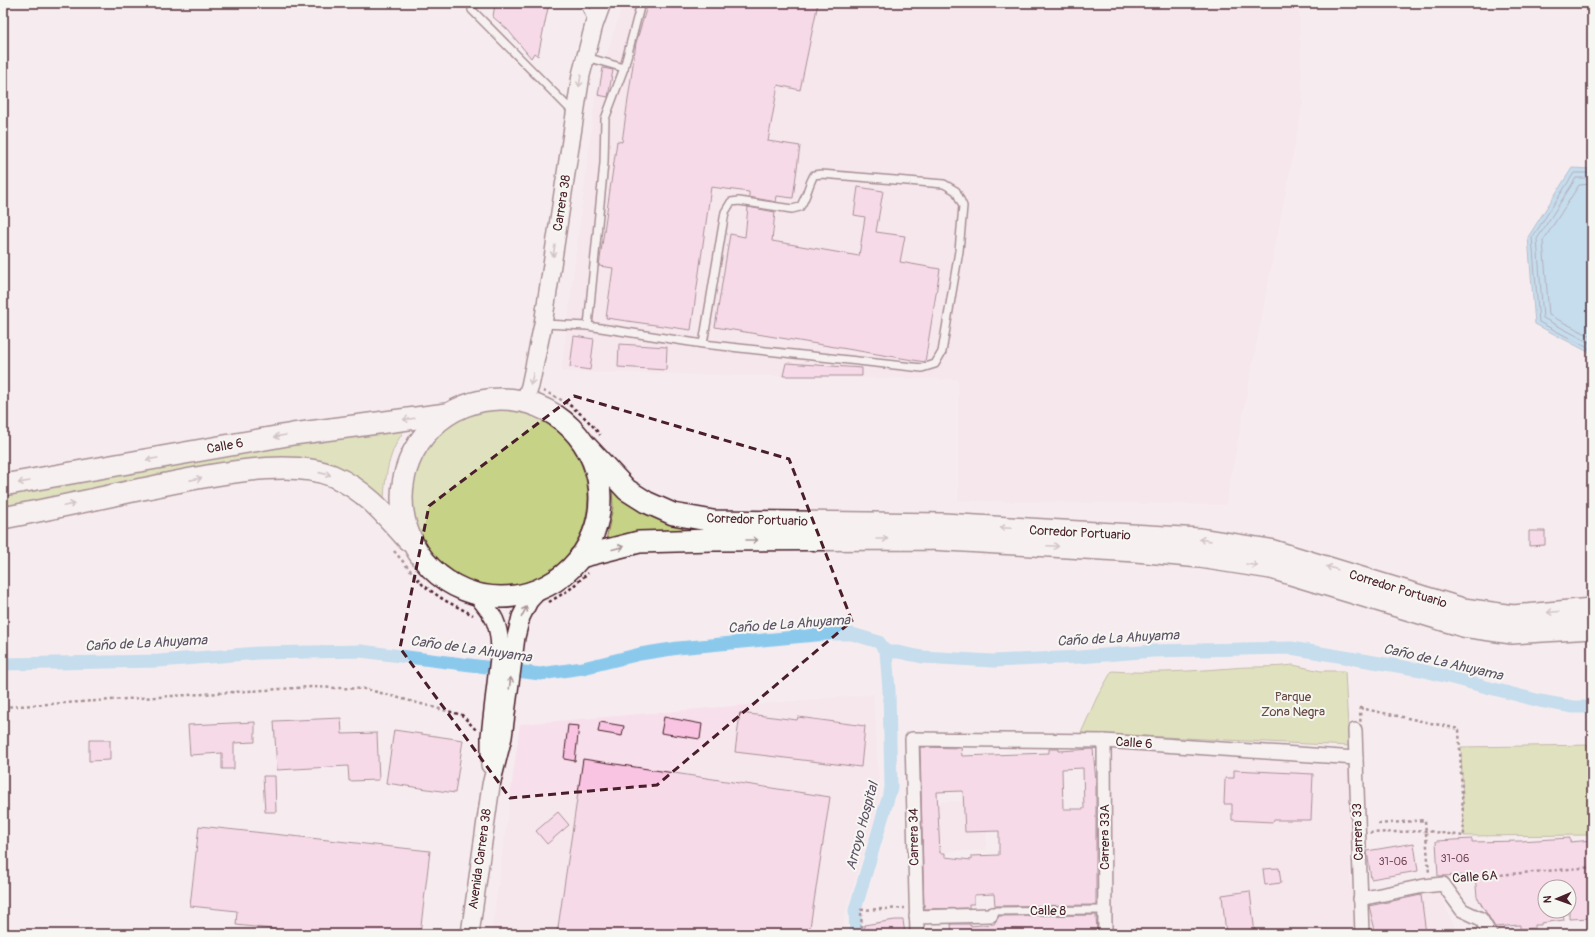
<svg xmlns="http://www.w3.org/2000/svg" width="1595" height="937" viewBox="0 0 1595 937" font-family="Pangolin,sans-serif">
	<rect width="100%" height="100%" fill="#f6ecef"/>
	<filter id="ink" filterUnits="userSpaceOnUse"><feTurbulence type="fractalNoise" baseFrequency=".025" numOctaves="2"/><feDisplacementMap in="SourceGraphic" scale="8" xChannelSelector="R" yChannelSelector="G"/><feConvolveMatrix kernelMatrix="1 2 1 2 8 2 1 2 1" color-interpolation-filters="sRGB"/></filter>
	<g filter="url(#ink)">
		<g fill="#f7e0eb">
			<path d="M623,3H1299L1303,103L1226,505L958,501V380L561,372L595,97L604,62Z"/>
			<path d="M874,694L880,799L844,917L845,934H491L520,724Z"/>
			<path d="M1110,749L1349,767L1350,874L1355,934H1111Z"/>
			<path d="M986,800L987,850L920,853L919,802Z"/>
			<path d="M1437,887L1458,934H1370L1368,904Z"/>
		</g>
		<g fill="#c6d386" stroke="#887958">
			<circle cx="500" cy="498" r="88"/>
			<path d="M410,423C390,447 385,471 384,502L318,465L3,514V493Z"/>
			<path d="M612,485L701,526V532L605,545L613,507Z"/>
			<path d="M1293,665L1321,671H1345L1349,746L1081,733L1097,697L1112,671C1152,674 1192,671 1232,668C1252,666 1272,668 1293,665Z"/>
			<path d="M1592,745V835L1464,836L1461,747Z"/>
		</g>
		<path fill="#8bc9ec" stroke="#71859f" d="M1572,168L1592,169V354L1535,324L1528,237Z"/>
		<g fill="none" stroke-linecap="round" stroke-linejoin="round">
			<g stroke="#646378" stroke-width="1">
				<path d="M1592,173H1574L1532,238L1539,322L1592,350"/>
				<path d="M1592,178H1576L1537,239L1543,318L1592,344"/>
				<path d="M1592,184L1579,185L1543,241L1549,315L1592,337"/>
			</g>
			<g stroke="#8bc9ec" stroke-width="13">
				<path d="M3,664L159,661L258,653L361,651L540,674L583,668L640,654L678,648L827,634H852L879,642L886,652H898L922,657L993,661L1080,657L1153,651L1291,648L1421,670L1540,701L1573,707H1592"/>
				<path d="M856,934L855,910L891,788L889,690L886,652"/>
			</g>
		</g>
		<g fill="#f8c4e1" stroke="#4a1f2b" fill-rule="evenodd">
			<path d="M495,3H549L538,56L534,53L531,58L508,30L493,17Z"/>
			<path d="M648,3H818L800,90L778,85L768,141L800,146L793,198L777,196L776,202L749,197V192L711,187L691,330L606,318L613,268L599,266L617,141L622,142L636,43Z"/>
			<path d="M603,68L613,70L608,97L598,95Z"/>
			<path d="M858,187L883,191L876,232L905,236L900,262L940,269L925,362L715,327L730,234L745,237L748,207L775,212L772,241L859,256L865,217L854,215Z"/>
			<path d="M574,336L594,339L590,370L570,367Z"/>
			<path d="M619,344L667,347L666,370L618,367Z"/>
			<path d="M786,363L862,368V376H783Z"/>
			<path d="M1529,531H1545V545L1529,546Z"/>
			<path d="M740,713L797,720L798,717L865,726L861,767L735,752Z"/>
			<path d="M664,717L702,724L700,739L661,733Z"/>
			<path d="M341,718L342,734L377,733L379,780L349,781L348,766L277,770L274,721Z"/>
			<path d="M255,722V742L234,743V769H222V753L190,755L188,725Z"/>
			<path d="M600,722L624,726L622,736L598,732Z"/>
			<path d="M568,725L579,726L575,761L564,759Z"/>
			<path d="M394,730L463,740L455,793L386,783Z"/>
			<path d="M89,740H110V760L89,761Z"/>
			<path d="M920,747L961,748L962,756L1049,753V749H1059V751L1093,749L1096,782V905L995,906L994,894L974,895V904H969V908L924,909ZM1083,768L1084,809H1063L1062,769ZM963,791L965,832L999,831V855L971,856V860L945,857V853H940L937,792Z"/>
			<path d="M583,759L830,797L809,934H557Z"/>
			<path d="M1234,770L1313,774L1311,820H1274L1273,822L1232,820V804H1224L1225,778H1234Z"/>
			<path d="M263,776H275L276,812H265Z"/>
			<path d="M558,812L569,825L547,844L536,831Z"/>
			<path d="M199,826L430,851L420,934H318L236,925L237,911L190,906Z"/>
			<path d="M1570,838V842L1592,840V918L1569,919V887H1545V911H1563L1564,920L1541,923V925H1535V928L1520,929V925L1495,927L1477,897L1475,875L1438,876L1436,841L1472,839V842L1520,841Z"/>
			<path d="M1414,843L1418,871L1371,879L1367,851Z"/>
			<path d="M1279,868L1281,883L1265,885L1263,869Z"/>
			<path d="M1250,891L1255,934H1226L1222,895Z"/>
			<path d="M1421,895L1426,934H1376L1369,906Z"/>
			<path d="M1096,915L1097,934H952L951,924H970V926L994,924L999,916Z"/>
			<path d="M895,920H903L905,934H865L864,925Z"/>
		</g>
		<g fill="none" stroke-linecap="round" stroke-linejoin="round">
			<defs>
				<g id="service">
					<path d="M584,3L592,21"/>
					<path d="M472,10L573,112"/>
					<path d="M586,57L624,68"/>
					<path d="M543,324L588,326L604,163L605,119L624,68L641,3"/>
					<path d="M588,326L703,344L725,212L731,202L739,201L792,209L800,207C807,197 808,185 814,175L821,174L944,184L956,191L963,206L959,251L942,352L935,364L922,368L703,344"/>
					<path d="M992,911L1105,910"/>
				</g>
				<g id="minor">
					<path d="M1355,730L1362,934"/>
					<path d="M1104,741L1105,934"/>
					<path d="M1360,899L1424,886L1443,884L1462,910L1481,919L1490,934"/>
					<path d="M916,917L991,915"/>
					<path d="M917,934L912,739L1104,741L1356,758"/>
				</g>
				<g id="tertiary">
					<path d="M524,403L530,386L543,324L581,75L594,25L602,3"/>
					<path d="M477,595C494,616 499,622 500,649L490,736V765"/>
					<path d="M470,934L491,785L503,737L516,637L521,617L529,601L539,590"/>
				</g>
				<g id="primary">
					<circle cx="501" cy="498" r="99"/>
					<path d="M585,445L627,490L646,502L673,514L713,521L943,524L1200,539L1270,550L1463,609L1513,616L1592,609"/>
					<path d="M3,485L293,434L447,414"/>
					<path d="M3,518C49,509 96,499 142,489C192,479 285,456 333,476C365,490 385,514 408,540"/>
					<path d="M580,557L639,542L713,540L931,539L1136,551L1200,557L1271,568L1463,626L1512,633L1592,628"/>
				</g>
			</defs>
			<use href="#service" stroke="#4a1f2b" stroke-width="10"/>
			<use href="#minor" stroke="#4a1f2b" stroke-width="16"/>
			<use href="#tertiary" stroke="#4a1f2b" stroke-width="20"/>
			<use href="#primary" stroke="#4a1f2b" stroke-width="24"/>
			<g stroke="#4a1f2b" stroke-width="2.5" stroke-dasharray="3 3" stroke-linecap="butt">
				<path d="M543,391C566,400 585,415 600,435"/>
				<path d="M394,551L423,585L444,600L473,615"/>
				<path d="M549,602L569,590L588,573"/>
				<path d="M3,707L311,687L366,689L462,715L477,731"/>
				<path d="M1360,708L1459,729L1464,836L1427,831L1364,833Z"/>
				<path d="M1378,824L1425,820L1429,874"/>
				<path d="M1453,879L1592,867"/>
				<path d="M862,934L861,910L905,908"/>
			</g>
			<use href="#service" stroke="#f6f6f2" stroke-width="7"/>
			<use href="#minor" stroke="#f6f6f2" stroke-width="13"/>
			<use href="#tertiary" stroke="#f6f6f2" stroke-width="17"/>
			<use href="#primary" stroke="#f6f6f2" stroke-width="21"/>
		</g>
		<defs><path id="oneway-shaft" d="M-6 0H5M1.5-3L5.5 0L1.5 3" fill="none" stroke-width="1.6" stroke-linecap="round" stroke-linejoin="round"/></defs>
		<g stroke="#a99598">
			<use href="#oneway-shaft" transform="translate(580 81) rotate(99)"/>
			<use href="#oneway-shaft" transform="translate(554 251) rotate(99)"/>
			<use href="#oneway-shaft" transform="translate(532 379) rotate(102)"/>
			<use href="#oneway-shaft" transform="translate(409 419) rotate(173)"/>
			<use href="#oneway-shaft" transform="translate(280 436) rotate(170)"/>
			<use href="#oneway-shaft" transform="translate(152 459) rotate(170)"/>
			<use href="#oneway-shaft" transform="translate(325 474) rotate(13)"/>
			<use href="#oneway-shaft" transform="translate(196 479) rotate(-11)"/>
			<use href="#oneway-shaft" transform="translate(24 482) rotate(170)"/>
			<use href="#oneway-shaft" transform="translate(69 505) rotate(-12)"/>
			<use href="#oneway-shaft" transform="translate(1006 528) rotate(-177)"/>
			<use href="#oneway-shaft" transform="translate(882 539)"/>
			<use href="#oneway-shaft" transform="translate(752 540)"/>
			<use href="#oneway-shaft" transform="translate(1205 540) rotate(-172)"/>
			<use href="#oneway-shaft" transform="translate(1053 546) rotate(3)"/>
			<use href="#oneway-shaft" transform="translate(618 548) rotate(-14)"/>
			<use href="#oneway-shaft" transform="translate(1252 565) rotate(9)"/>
			<use href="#oneway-shaft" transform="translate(1332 568) rotate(-163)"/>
			<use href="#oneway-shaft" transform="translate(524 612) rotate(-64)"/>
			<use href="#oneway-shaft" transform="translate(1553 612) rotate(175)"/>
			<use href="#oneway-shaft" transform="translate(510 683) rotate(-83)"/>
		</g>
	</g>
	<path d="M0 0H1595V937H0ZM574,396L789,459L852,621L657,785L510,798L400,648L429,506Z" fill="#f6ecef" fill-opacity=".55" fill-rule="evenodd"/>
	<path fill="none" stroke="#4a1f2b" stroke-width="3" stroke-dasharray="8 5" stroke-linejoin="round" d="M574,396L789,459L852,621L657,785L510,798L400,648L429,506Z"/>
	<g text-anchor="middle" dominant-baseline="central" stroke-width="4" stroke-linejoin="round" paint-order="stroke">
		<g font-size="11" fill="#764858">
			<text x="1455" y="858">31-06</text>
			<text x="1393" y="861">31-06</text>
		</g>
		<g font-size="13" fill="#4a1f2b" stroke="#f6f6f2">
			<text transform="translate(562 203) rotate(-81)">Carrera 38</text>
			<text transform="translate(225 446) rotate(-10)">Calle 6</text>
			<text transform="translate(757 520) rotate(2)">Corredor Portuario</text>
			<text transform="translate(1080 533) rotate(3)">Corredor Portuario</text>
			<text transform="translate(1398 589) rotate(17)">Corredor Portuario</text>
			<text transform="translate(1134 743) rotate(4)">Calle 6</text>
			<text transform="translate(1358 832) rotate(-92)">Carrera 33</text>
			<text transform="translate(914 837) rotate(-91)">Carrera 34</text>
			<text transform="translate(1105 837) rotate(-90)">Carrera 33A</text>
			<text transform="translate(480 859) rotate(-82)">Avenida Carrera 38</text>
			<text transform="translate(1475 877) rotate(-4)">Calle 6A</text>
			<text x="1048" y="911">Calle 8</text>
		</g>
		<g font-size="13" fill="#694c42" stroke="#f6f6f2">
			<text x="1293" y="697">Parque<tspan x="1293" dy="15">Zona Negra</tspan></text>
		</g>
		<g font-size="14" font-style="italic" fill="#5e5265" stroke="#f6f6f2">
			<text transform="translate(789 624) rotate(-4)">Caño de La Ahuyama</text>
			<text transform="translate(1118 638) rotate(-3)">Caño de La Ahuyama</text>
			<text transform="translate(146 643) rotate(-3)">Caño de La Ahuyama</text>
			<text transform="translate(471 649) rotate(8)">Caño de La Ahuyama</text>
			<text transform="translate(1443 662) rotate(13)">Caño de La Ahuyama</text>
			<text transform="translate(862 826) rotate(-75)">Arroyo Hospital</text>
		</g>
	</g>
	<rect width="1595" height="937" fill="none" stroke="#f6f6f2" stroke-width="16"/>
	<rect x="8" y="8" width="1579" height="921" fill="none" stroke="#4a1f2b" stroke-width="1.5" filter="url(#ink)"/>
	<g transform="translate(1557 899) rotate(268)"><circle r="19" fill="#f6f6f2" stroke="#b1a0a2"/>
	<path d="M0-3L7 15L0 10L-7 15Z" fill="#4a1f2b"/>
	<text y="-6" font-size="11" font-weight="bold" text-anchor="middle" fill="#4a1f2b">N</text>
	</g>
</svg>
